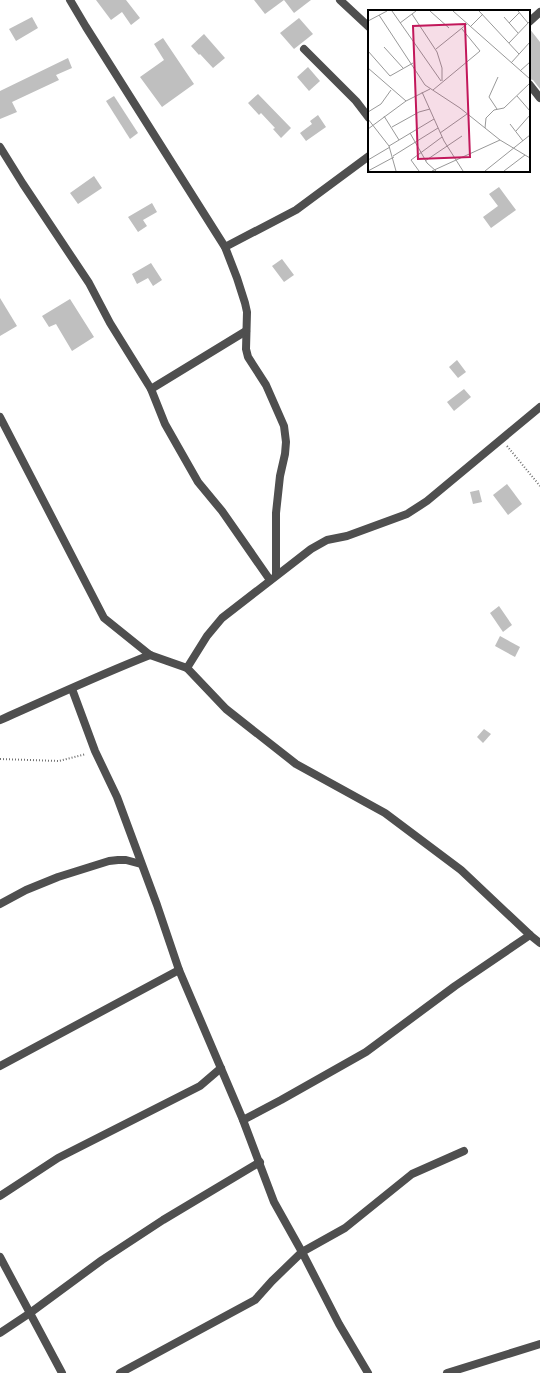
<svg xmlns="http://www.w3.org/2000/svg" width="540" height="1373" viewBox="0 0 540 1373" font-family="Overpass,sans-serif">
	<rect width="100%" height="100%" fill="#fff"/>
	<g fill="#bfbfbf">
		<path d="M96,0H126L140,18L131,25L122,12L111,20Z"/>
		<path d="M254,0H284L265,14Z"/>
		<path d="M284,0H311L294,13Z"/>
		<path d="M32,17L38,28L16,41L9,29Z"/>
		<path d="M299,18L313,34L294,49L280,33Z"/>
		<path d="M529,28L540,42V89L533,80L529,79Z"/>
		<path d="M204,34L225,58L213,68L200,54L199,55L191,46Z"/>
		<path d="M163,38L194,84L162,107L140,77L164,60L154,44Z"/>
		<path d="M68,58L72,68L56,75L59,80L12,102L17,112L0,119V91Z"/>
		<path d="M308,67L320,81L309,91L297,77Z"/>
		<path d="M258,94L291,128L281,138L273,129L275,128L261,113L259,115L248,103Z"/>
		<path d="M114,96L138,133L130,139L106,101Z"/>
		<path d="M318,115L326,127L306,141L300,133L312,124L310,121Z"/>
		<path d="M94,176L102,188L78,204L70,193Z"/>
		<path d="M499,187L516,210L491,228L483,217L498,206L489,194Z"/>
		<path d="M152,203L157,212L143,220L147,226L138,232L128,217Z"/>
		<path d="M282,259L294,275L284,282L272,266Z"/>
		<path d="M151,263L162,280L153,286L148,278L137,284L132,274Z"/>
		<path d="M0,298L17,326L0,336Z"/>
		<path d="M70,299L94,337L72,351L56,324L49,327L42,316Z"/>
		<path d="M457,360L466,372L458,378L449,367Z"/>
		<path d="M464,389L471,397L454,411L447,402Z"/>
		<path d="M507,484L522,504L508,515L493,495Z"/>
		<path d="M479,490L482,502L473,504L470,492Z"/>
		<path d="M499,606L512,625L503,632L490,613Z"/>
		<path d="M500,636L520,647L515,657L495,646Z"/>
		<path d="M484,729L491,734L483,743L477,737Z"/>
	</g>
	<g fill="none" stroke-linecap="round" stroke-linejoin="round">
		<g stroke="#717171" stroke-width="2" stroke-dasharray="1 2" stroke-linecap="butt">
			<path d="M507,446L540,486"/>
			<path d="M0,759L59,761L86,754"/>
		</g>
		<g stroke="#4f4f4f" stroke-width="8">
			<path d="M70,0L86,27L225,247L237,278L245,303L247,312L246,349L248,357L266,385L284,426L286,442L285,454L280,476L276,513V575"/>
			<path d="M340,0L369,27"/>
			<path d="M529,22L540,12"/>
			<path d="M304,49L356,101L369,118"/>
			<path d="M529,84L540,98"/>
			<path d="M0,147L23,184L89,283L110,323L151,389L165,424L198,482L222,511L270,580"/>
			<path d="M225,247L296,210L369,156"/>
			<path d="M151,389L246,331"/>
			<path d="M0,417L104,618L150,655L187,668L226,709L296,764L385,813L461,870L530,935L540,943"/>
			<path d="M187,668L207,636L222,618L311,549L327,540L347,536L407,514L427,501L540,407"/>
			<path d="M72,689L95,751L117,797L157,905L179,970L243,1120L274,1202L302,1252L339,1324L368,1373"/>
			<path d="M0,720C50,698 99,675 150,655"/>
			<path d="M0,904L26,890L58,877L109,861L118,860H126L141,864"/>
			<path d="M0,1066L179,970"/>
			<path d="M243,1120L281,1100L366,1052L455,986L530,935"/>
			<path d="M0,1196L58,1158L200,1086L221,1068"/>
			<path d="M0,1257L62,1373"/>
			<path d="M0,1333L30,1313L102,1260L163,1220L260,1162"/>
			<path d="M120,1373L255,1300L272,1281L302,1252L345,1228L412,1174L464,1151"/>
			<path d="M447,1373L540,1344"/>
		</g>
	</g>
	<g transform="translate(368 10)">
		<rect width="162" height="162" fill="#fff"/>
		<path fill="none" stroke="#999" stroke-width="1" d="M24,1L73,71M62,1L81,18M85,1L162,69M111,1L151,44M150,1L160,13M44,4L69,42L74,58V71M11,5L57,75L92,98L132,130L162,148M136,7L150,23M0,11L19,1M32,13L48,1M141,13L151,3M102,17L115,4M141,33L162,11M16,37L35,58M68,39L99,14M0,41L22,66L45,53M143,53L162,32M0,58L38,91M152,61L162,52M65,80L112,41L94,19M54,82L76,131L95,161M149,86L162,101M129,99L121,87L130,67M0,102L13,94L23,80M16,106L31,130M0,109L21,136L28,161M142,114L155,131M24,117L51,102L62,99M117,118L118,108L126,100L136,98L162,73M0,119L38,91L62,79M148,121L162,105M42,123L59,153L68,161M72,123L99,104M21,136L66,109M25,146L70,118M0,150L22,137M57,151L94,126M0,161L26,147M51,161L43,150L74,127M64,161L132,130M117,161L162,125M136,161L157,145"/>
		<path fill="#c2185b" fill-opacity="0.15" stroke="#c2185b" stroke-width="2" d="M97,14L102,147L50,149L45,16Z"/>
		<rect width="162" height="162" fill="none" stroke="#000" stroke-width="2"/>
	</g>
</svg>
